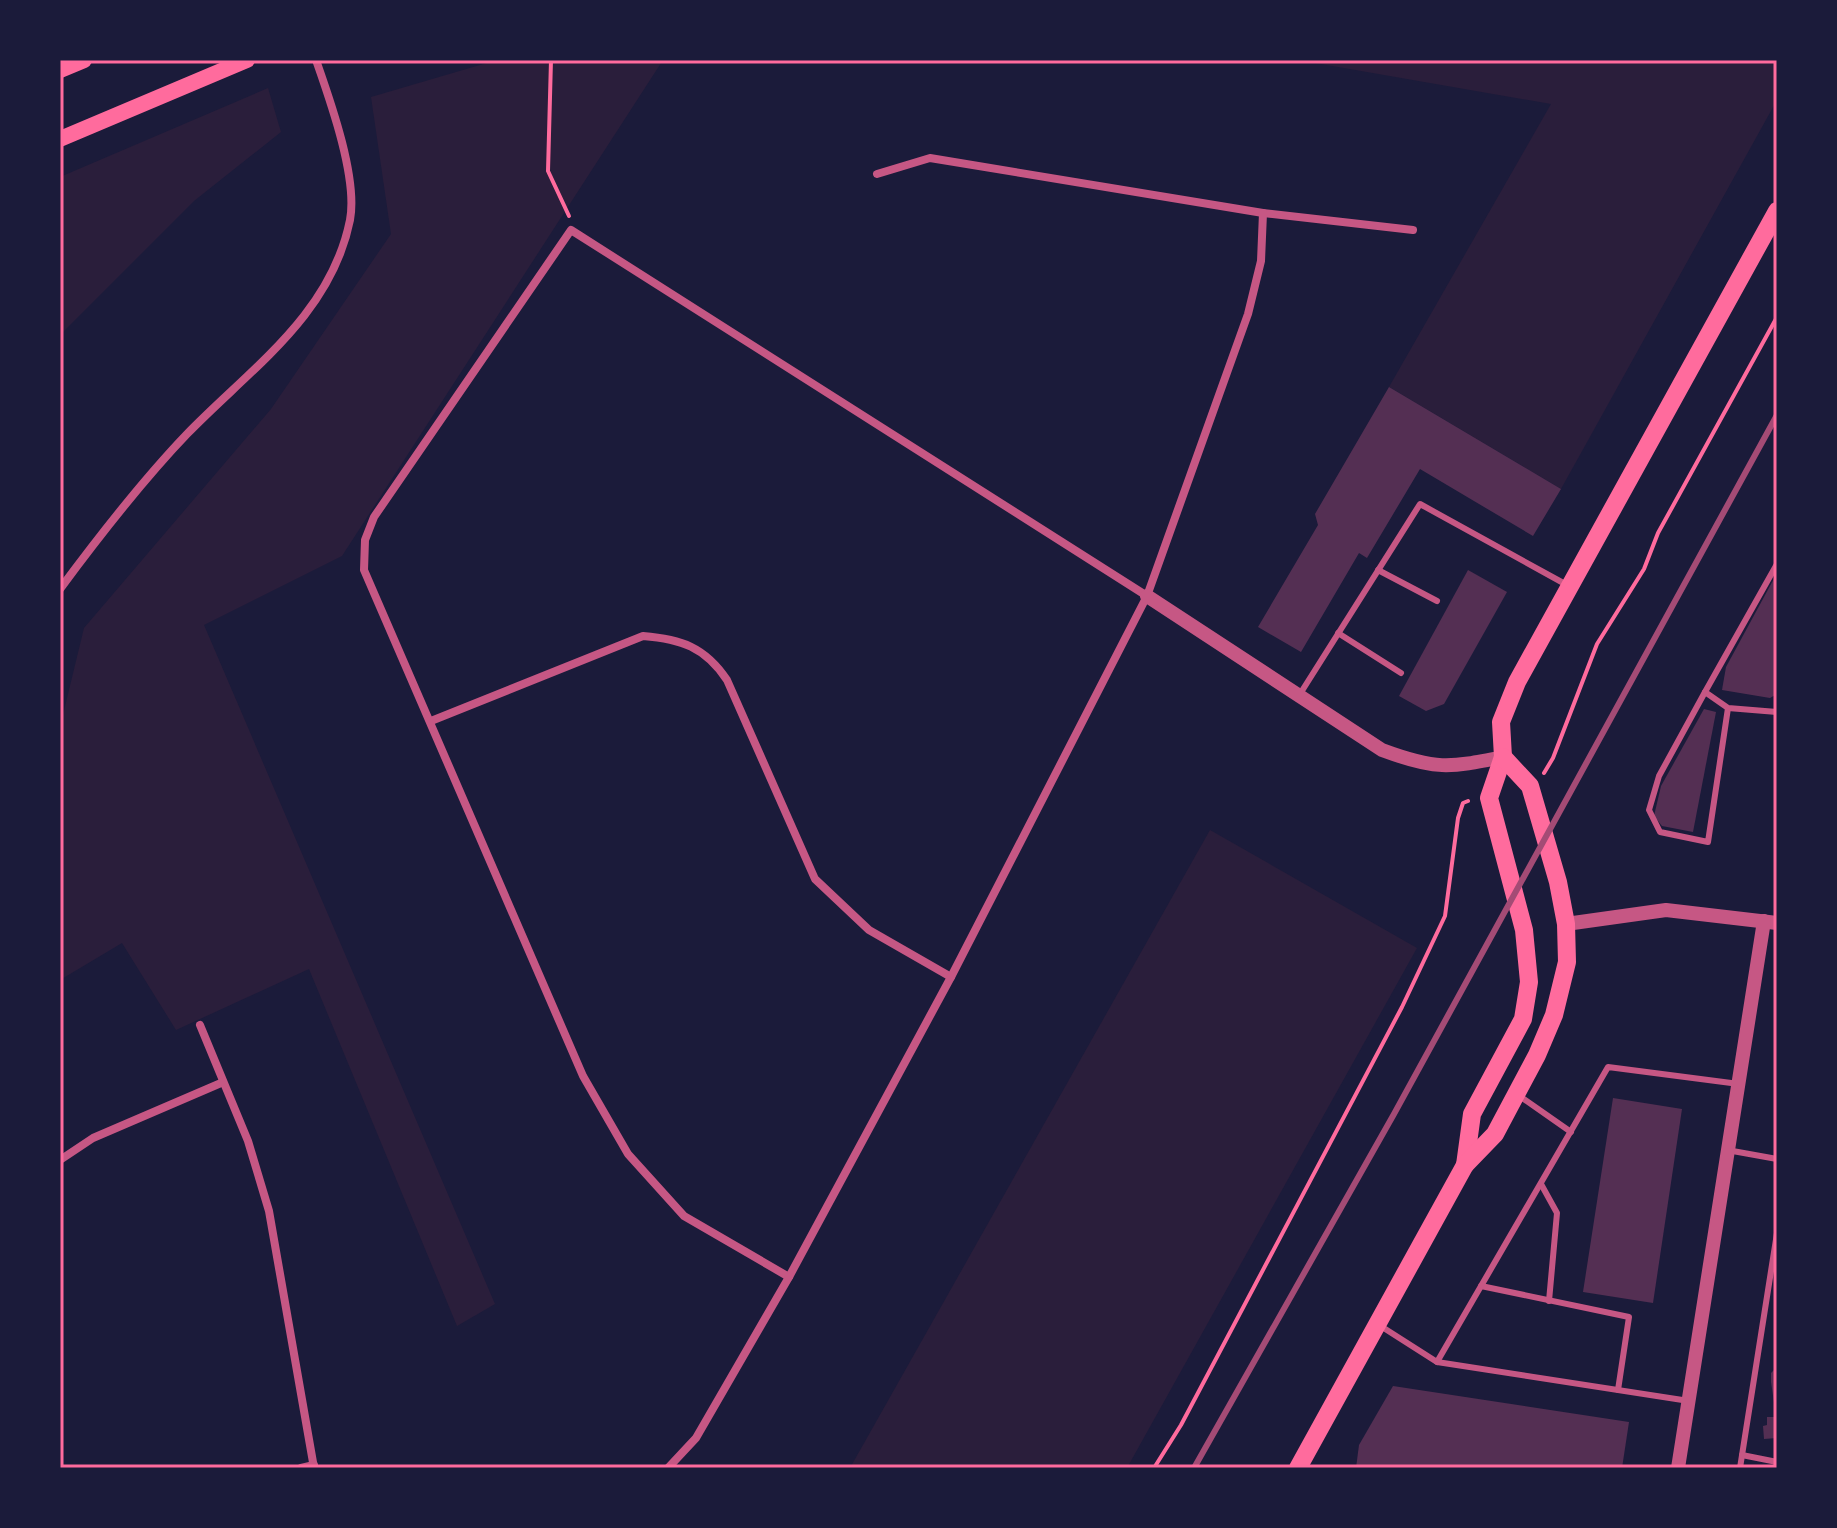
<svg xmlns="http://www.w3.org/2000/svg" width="1837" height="1528" viewBox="0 0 1837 1528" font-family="'PT Sans Narrow',sans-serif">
	<rect width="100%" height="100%" fill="#1b1b3a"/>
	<g fill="#2a1e3b">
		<path d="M497,60H663L342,556L204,625L495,1304L457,1326L309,969L176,1030L122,943L60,980V727L84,628L271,409L391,234L371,97Z"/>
		<path d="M1298,60H1777V100L1561,489L1389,387L1551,104Z"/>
		<path d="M268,88L281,132L194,201L60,335V177Z"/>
		<path d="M1210,830L1417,948L1127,1468H850Z"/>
	</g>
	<g fill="#542f53">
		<path d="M1389,387L1561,489L1533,536L1420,469L1367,558L1359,553L1301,652L1258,627L1318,525L1315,514Z"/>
		<path d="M1468,570L1507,592L1444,704L1426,711L1399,696Z"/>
		<path d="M1777,573V694L1770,698L1722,690L1726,667Z"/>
		<path d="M1704,709L1716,712L1693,832L1662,826L1654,816L1661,786Z"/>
		<path d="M1613,1098L1682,1109L1653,1303L1583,1292Z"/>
		<path d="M1777,1367V1409H1775L1771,1382V1373Z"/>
		<path d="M1393,1386L1629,1422L1622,1468H1356L1359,1445Z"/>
		<path d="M1767,1417H1777V1438L1764,1439L1763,1426L1767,1425Z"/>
	</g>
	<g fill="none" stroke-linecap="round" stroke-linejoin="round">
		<g stroke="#ff6b9d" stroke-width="4">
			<path d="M551,60L548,171L569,216"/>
			<path d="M1544,773L1553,758L1597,644L1644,569L1658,533L1777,317"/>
			<path d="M1154,1468L1181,1425L1402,1007L1445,916L1458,818L1463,803L1468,801"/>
		</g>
		<g stroke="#c65784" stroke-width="6">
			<path d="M1378,570L1437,601"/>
			<path d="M1338,633L1401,673"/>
			<path d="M1705,692L1777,564"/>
			<path d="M1300,694L1420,504L1567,585"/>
			<path d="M1728,708L1708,842L1660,832L1649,810L1659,776L1705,692L1728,708L1777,712"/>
			<path d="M1518,1095L1571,1132"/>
			<path d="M1727,1150L1777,1159"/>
			<path d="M1541,1184L1557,1213L1549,1301"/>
			<path d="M1481,1286L1629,1317L1618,1390"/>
			<path d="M1379,1325L1437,1362L1689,1401"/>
			<path d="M1437,1362L1608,1067L1739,1084"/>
			<path d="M1742,1455L1777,1462"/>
			<path d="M1740,1468L1777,1233"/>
		</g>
		<g stroke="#c65784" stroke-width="8">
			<path d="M877,174L930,158L1263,213L1413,230"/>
			<path d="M60,589C100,535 141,482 187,434C251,368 331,315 350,220C358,178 330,100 316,60"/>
			<path d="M431,721L643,636C681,639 705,647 727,680L815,879L869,930L951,977"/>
			<path d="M200,1025L248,1141L269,1211L314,1468"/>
			<path d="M60,1160L93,1138L221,1083"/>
			<path d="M789,1277L684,1216L628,1154L583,1076L364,570L365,540L374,517L571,230L1147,596"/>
			<path d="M301,1468L314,1465"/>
			<path d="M668,1468L696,1438L789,1277L951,977L1147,596L1248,314L1261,261L1263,213"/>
		</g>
		<g stroke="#c65784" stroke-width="14">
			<path d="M1147,596L1382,750C1436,770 1448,768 1503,757"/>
			<path d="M1566,924L1666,910L1777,923"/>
			<path d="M1678,1468L1764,921"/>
		</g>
		<g stroke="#ff6b9d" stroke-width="16">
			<path d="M60,70L84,60"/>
			<path d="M60,139L247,60"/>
		</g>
		<g stroke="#ff6b9d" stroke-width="18">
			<path d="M1465,1165L1472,1114L1523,1019L1529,982L1524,930L1489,798L1503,757L1501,722L1517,682L1777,211"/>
			<path d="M1298,1468L1465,1165L1495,1134L1537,1055L1554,1015L1567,962L1566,924L1558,882L1530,786L1503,757"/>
		</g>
		<path stroke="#a44b75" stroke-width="6" d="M1194,1468L1394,1114L1777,415"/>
	</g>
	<rect width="1837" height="1528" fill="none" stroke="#1b1b3a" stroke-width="124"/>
	<rect x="62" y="62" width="1713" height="1404" fill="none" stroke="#ff6b9d" stroke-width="3"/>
</svg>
